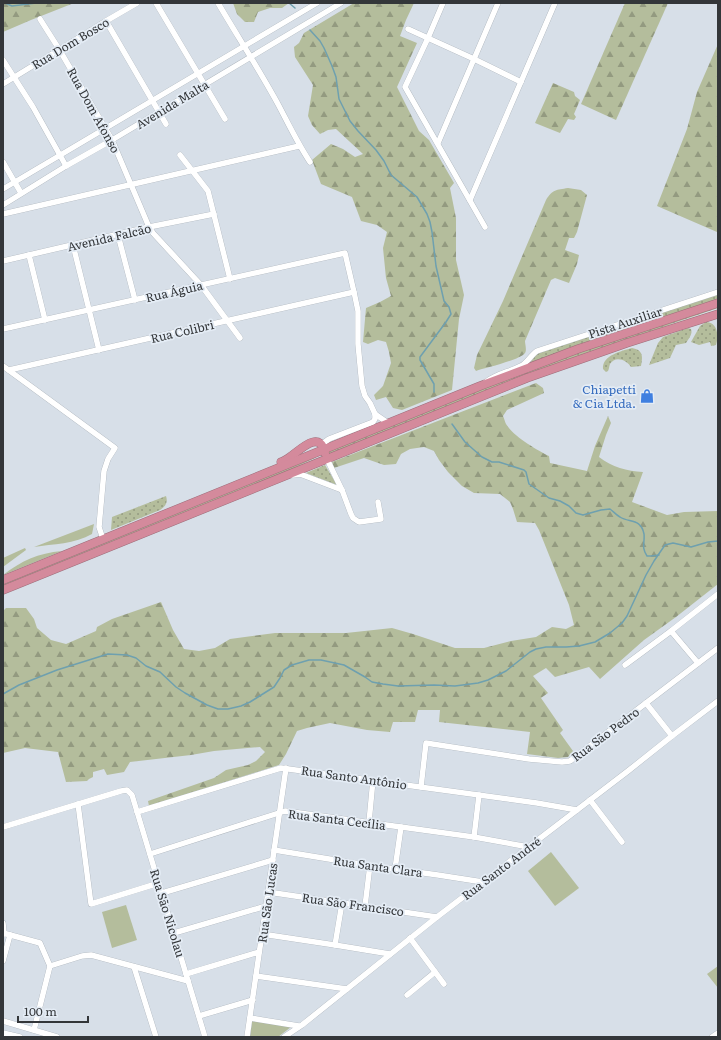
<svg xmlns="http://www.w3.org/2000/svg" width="721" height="1040" viewBox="0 0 721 1040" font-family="Literata,serif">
	<defs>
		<pattern id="grass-dots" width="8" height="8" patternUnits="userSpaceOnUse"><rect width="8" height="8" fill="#b4bd9c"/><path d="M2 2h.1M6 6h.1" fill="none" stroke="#939a80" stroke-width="1.8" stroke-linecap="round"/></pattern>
		<pattern id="forest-firs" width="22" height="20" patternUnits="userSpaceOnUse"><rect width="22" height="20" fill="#b4bd9c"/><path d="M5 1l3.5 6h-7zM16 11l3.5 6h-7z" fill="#939a80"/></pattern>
	</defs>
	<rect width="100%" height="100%" fill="#d7dfe8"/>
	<g fill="url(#grass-dots)">
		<path d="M718,294V300L530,363L535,356L539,353Z"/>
		<path d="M718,306V308L671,324L329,454V451L542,364Z"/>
		<path d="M706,322C718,322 719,337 716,345L711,346L710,342L699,345L691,342L700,326Z"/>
		<path d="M688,328L691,329C693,334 689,338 686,343L676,345L670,358L649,365L658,343L663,337Z"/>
		<path d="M632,348C643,350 643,356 641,366L631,367C627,360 615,355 610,364C609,367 609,369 608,371L606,372L603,369C602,355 622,351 632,348Z"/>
		<path d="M325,465L337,485L306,473Z"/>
		<path d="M166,496C168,502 166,506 160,510L111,530L112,517Z"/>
	</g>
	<g fill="url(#forest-firs)">
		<path d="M3,3H74L31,20L3,32Z"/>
		<path d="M233,3H289L282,8H270L258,12L254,22H245L237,14Z"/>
		<path d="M354,3H414L406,20L400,36L417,43L397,87L419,131L429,140L454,183L450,188L456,218V260L464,295L459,319L452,390L402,410L393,408L386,397L376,400L374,395L383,386L391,363L389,352L386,342L378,340L368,344L363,342L366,308L380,302L391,296L386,278L383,248L387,232L377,225L361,221L352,197L321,184L312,160L331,144L343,149L355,157L363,154L336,129L328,130L320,134L312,125L308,116L313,85L295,57L294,47L299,43L304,33Z"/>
		<path d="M625,3H668L616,120L581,104Z"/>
		<path d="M718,44V230L717,232L657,206L687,129L697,92Z"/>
		<path d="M553,83L574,92L575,96L580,100L574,114L576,117L574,120L568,119L560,133L535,123Z"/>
		<path d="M568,188L581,190L587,195L577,232L574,238H569L565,250L579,255L577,264L569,283L555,278L551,280L525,341C525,344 527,350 525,353C520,360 485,368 476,371L474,368L477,355L503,301L546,200C553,189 556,190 568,188Z"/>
		<path d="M536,383L543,388L544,393L507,410L503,416C504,418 505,422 506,424C513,436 537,450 549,456L550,463L587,471L595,446L608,416L611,423L606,435L599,457C612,467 627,471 643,472L632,502L667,515L684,512L718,511V584L676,617L644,640L600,679L589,667L555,677L546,668L533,676L548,693L541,698L563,730L560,733L573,751L568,757L558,758L527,754L530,732L439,722L440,710H418L415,722H393L390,732L367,730L330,723L307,728L297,731L286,754L279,765L149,806L148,801L214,778L226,770L248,765L256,761L265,752L260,747L214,751L191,755L130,762L124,772L107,775L104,769L93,772V777L89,779L87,781L66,782L58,752L25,748L3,753V611L6,608H26L34,619L37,628L51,640L66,644L96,631L97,627L112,619L161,602L173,630L184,649L199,651L215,648L230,639L275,633H346L392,628L413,634L455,648H484L511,641L536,637L552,627L566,629L574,625L569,605L539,530L535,523L517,522L513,509L510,502L500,494L474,493L462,486L448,472L439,460L434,451L424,447L410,449L401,454L396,464L384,465L364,458L334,468L332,462Z"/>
	</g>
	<g fill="#b4bd9c">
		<path d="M318,454L315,458L243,492L3,589V584L242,487Z"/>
		<path d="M94,524L92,534C75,544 53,544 34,547Z"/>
		<path d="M25,548L26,550L3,567V558Z"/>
		<path d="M62,551L3,575C21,561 38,553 62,551Z"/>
		<path d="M551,852L579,888L555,906L528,871Z"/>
		<path d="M126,905L137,940L112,948L102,912Z"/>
		<path d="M718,966V988L707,974Z"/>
		<path d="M252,1021L291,1027L278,1037H250Z"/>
	</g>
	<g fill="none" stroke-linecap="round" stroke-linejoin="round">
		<g stroke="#6ea0af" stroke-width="1.5">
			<path d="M5,3L12,6L36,3"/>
			<path d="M289,3L295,8"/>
			<path d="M310,30L320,41L324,48L332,66L336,77L339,99L350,121L358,131L376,150L384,161L391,175L417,197L427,214L430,222L432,232L436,266L444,301L449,307L451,314L446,322L420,357V360L434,384V392"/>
			<path d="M452,424L465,442L482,457L492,462H499L524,470L526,472L529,484L549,498L560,501L569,506L576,513L583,515L601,510L610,509C613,511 616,515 620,517C629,523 641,518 644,534C645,543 641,547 647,556H651L659,555"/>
			<path d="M3,694L19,685L57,670L108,654L127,655L136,658L146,666L160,672L176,687L185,693L207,705L218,709H228L241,706L250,702L274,687L280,678L284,670L292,665L309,660H321L344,665L365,677L372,682L383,684L398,686L434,685L455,686L478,683L488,680L506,671L530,652L536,649L546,647H566L579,646L595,642L610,633L622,623L627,616L646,575L654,561L665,545L673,543L691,547L708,542L718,541"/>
		</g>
		<defs>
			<g id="minor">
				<path d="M156,3L225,119"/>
				<path d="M218,3C238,37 260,71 279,106C289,125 298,144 310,162"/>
				<path d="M443,3L428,38L405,87L485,227"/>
				<path d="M40,19L59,49L112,140L149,227L153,233L201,285L240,338"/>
				<path d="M106,21L166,124"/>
				<path d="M408,29L474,59L521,82"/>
				<path d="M3,60L33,107L66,166"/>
				<path d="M3,84L106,21L137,3"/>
				<path d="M438,143L498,3"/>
				<path d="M180,155L208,191L230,279"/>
				<path d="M3,162L21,193"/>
				<path d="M3,189L317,3"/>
				<path d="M470,200L555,3"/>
				<path d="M3,205L66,166L112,140L341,3"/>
				<path d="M3,214L299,146"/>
				<path d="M118,235L135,300"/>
				<path d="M73,245L99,350"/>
				<path d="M29,255L45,320"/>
				<path d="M3,261L149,227L214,214"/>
				<path d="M3,329L345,253L354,292L358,311V344L362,386L365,396L370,403L375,414V419L373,422L329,439L321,445"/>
				<path d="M3,366L115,448L108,459L104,471L99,527L103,539"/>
				<path d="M9,370L354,292"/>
				<path d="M486,382C496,374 509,372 521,366C527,363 531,355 537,351L718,292"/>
				<path d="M375,414L388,423"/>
				<path d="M327,459L342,490L351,514L353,518L359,522L381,519L378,502"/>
				<path d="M293,475L300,474L342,490"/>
				<path d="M671,631L698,663"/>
				<path d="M625,665L671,631L718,594"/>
				<path d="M646,703L672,736"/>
				<path d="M421,787L426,743L529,759L562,762L570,761L718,648"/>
				<path d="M590,800L622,842"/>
				<path d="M78,804L91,904L159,883"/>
				<path d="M137,812L281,768L537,803L577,810"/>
				<path d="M369,822L373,780"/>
				<path d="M3,827L121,791L127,790L132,795L205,1037"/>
				<path d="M474,837L479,795"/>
				<path d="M274,850L366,865L438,875L483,882"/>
				<path d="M150,854L285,811L401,827L474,837L529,847"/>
				<path d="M395,869L401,827"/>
				<path d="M268,892L437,917"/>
				<path d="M162,893L273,860"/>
				<path d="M365,906L370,865"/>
				<path d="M3,923L4,934"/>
				<path d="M3,933L40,943L50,966L34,1030"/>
				<path d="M174,933L266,906"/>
				<path d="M262,934L335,945L390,954"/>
				<path d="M410,938L444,984"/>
				<path d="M335,945L342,903"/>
				<path d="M3,961L10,935"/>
				<path d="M50,966L82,956L91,955L188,981"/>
				<path d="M134,967L156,1037"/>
				<path d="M186,974L259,952"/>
				<path d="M256,976L347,989"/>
				<path d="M407,995L435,972"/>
				<path d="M199,1016L253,1000"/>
				<path d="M250,1018L299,1026"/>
				<path d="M3,1021L57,1037"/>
				<path d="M3,1033L20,1037"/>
				<path d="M247,1037L286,768"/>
				<path d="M284,1037L302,1025L437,917L628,771L672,736L718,701"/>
				<path d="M712,1037L718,1033"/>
			</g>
			<g id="highway">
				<path d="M281,462C284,461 287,459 290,457C300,450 320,429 325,453"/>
				<path d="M3,580L89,545L480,386L578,349L718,303"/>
				<path d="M3,590L527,378L627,343L718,314"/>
			</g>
		</defs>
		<use href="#minor" stroke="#a4acb4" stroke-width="6"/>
		<use href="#highway" stroke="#9c6d79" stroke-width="9"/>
		<use href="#minor" stroke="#fff" stroke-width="5.5"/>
		<use href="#highway" stroke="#d48a9c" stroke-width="8"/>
	</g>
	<defs>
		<symbol id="shop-bare" viewBox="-9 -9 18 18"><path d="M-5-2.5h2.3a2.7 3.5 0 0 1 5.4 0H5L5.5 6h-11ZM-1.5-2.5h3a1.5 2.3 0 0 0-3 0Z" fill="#3f7fe0" stroke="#e4ecf5" stroke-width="2.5" paint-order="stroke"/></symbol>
	</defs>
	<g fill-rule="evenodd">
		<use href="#shop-bare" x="637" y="386" width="20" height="20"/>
	</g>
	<g text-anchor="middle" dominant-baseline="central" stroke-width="3.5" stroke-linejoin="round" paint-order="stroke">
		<g font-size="12" fill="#333639" stroke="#e4ecf5">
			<text transform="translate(70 43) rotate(-31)">Rua Dom Bosco</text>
			<text transform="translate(172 104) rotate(-31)">Avenida Malta</text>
			<text transform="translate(94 110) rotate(61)">Rua Dom Afonso</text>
			<text transform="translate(109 237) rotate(-13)">Avenida Falcão</text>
			<text transform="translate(174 291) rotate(-13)">Rua Águia</text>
			<text transform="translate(625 322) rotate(-18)">Pista Auxiliar</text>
			<text transform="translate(182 331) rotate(-13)">Rua Colibri</text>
			<text transform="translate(605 734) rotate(-37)">Rua São Pedro</text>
			<text transform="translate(354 777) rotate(8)">Rua Santo Antônio</text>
			<text transform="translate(337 819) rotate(7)">Rua Santa Cecília</text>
			<text transform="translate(378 866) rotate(8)">Rua Santa Clara</text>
			<text transform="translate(501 868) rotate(-37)">Rua Santo André</text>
			<text transform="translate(267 903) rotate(-82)">Rua São Lucas</text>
			<text transform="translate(353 904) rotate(8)">Rua São Francisco</text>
			<text transform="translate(168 913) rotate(73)">Rua São Nicolau</text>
		</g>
		<g font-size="12" fill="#366cbe" stroke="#e4ecf5" text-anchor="end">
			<text x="636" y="389">Chiapetti<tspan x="636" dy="14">&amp; Cia Ltda.</tspan></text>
		</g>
	</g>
	<rect width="721" height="1040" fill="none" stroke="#333639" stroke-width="8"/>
	<path d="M18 1016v6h70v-6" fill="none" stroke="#333639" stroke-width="2"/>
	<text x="24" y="1016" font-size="12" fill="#333639" stroke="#e4ecf5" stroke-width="3" paint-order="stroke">100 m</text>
</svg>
